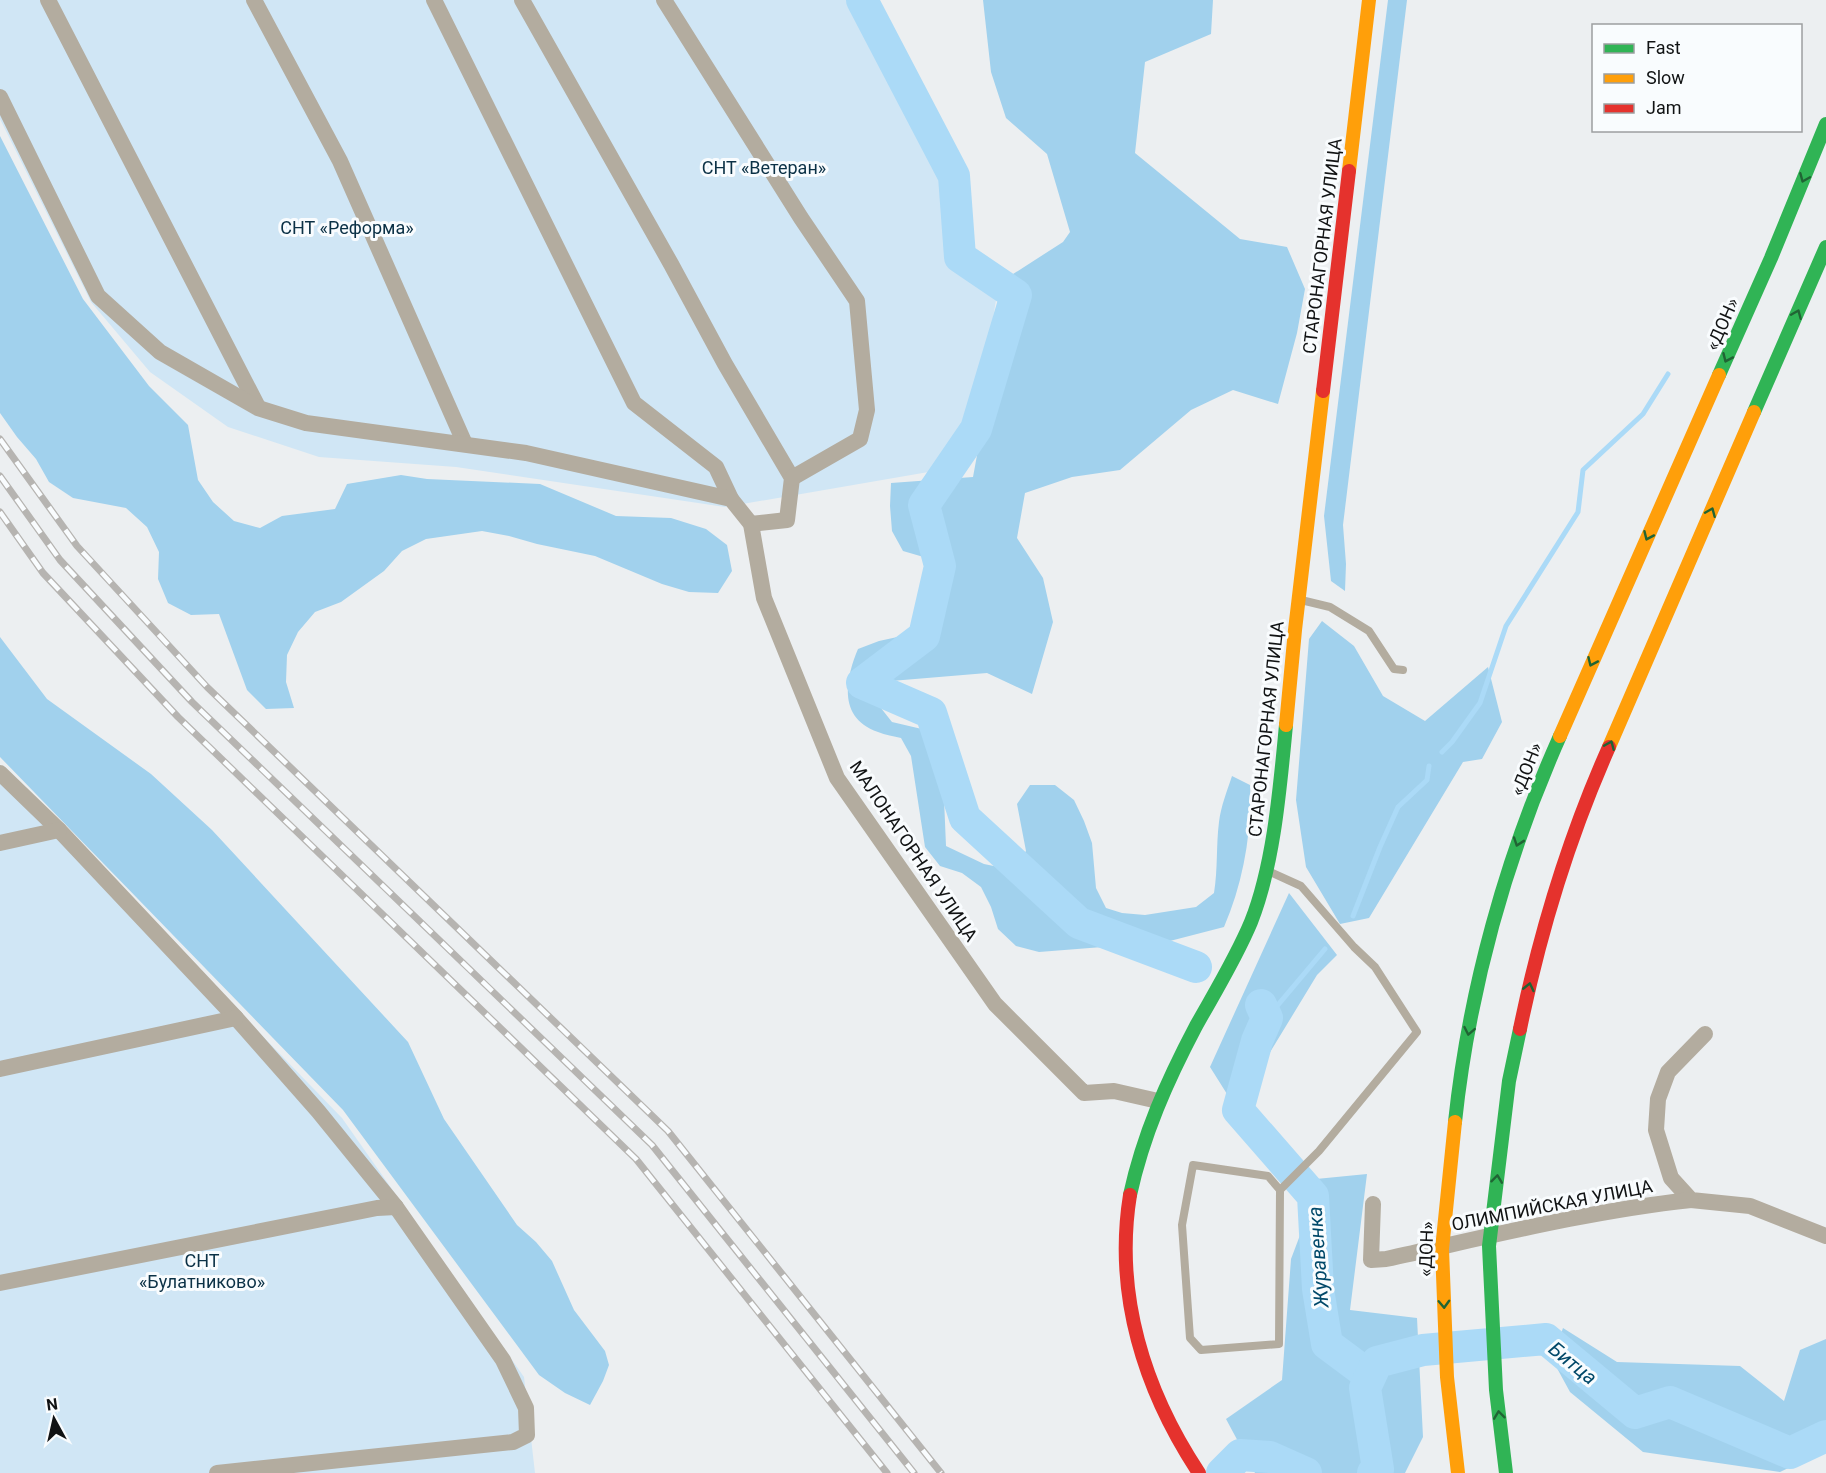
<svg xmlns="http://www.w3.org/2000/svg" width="1826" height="1473" viewBox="0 0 1826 1473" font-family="Roboto,sans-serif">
	<rect width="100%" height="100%" fill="#eceff1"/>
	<g fill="#d0e6f5">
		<path d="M0,0H874L996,300L969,465L725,507L456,467L319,457L228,427L150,372L91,302L0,119Z"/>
		<path d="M0,765L342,1118L524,1377L535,1473H0Z"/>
	</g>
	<g fill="#a1d1ed">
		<path d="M983,0H1213L1211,34L1145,62L1135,153L1240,239L1287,247L1305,289L1297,333L1278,404L1233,390L1191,410L1120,470L1072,477L1025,493L1017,538L1043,578L1053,622L1032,694L987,673L891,681L873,698L892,722L926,730L941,777L944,799L946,846L984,864L1013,870L1026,851L1017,804L1030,785H1055L1074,800L1084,821L1092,843L1096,888L1106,908L1122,913L1145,915L1196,907L1214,893C1218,869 1216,845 1219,822C1221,806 1227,791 1232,776L1250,785C1252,833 1243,883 1224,927L1166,942L1039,952L1016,946L998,929L991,907L981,887L962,873L940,866L925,847L911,756L901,738C894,736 885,735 878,732C838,718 845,680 858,649L879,641L902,636L922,621L936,603L941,578L927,558L903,551L892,531L890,506L891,483L973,477L1010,276L1063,242L1070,232L1047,154L1006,118L991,72Z"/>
		<path d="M1388,0H1407L1343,525L1346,564L1345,591L1331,581L1324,516Z"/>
		<path d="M0,136L83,299L149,386L188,425L198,480L213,502L234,521L260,528L282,516L335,509L347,484L401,475L427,479L540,484L616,516L671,518L706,529L727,545L732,571L718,593L689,592L662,584L595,556L537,544L509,536L482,531L426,539L402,551L384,571L341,602L315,612L298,632L287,655L286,682L294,708L266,709L247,690L219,614L191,615L168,603L158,579L159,552L147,527L126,508L73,498L49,482L36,459L17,437L0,413Z"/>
		<path d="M1322,621L1354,646L1383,696L1425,721L1488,667L1502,722L1482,759L1463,762L1369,918L1340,924L1306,867L1296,800L1309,639Z"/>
		<path d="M0,637L47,699L151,774L212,830L408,1042L444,1119L517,1225L536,1242L552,1261L574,1310L605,1351L609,1365L603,1381L590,1405L565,1393L539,1375L343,1110L0,757Z"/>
		<path d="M1289,893L1337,955L1317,975L1255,1077L1227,1094L1210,1067Z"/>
		<path d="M1367,1174L1350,1310L1417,1318L1423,1437L1405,1473H1255L1226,1419L1282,1380L1291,1259L1305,1222L1316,1179Z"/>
		<path d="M1563,1328L1617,1362L1740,1366L1784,1401L1800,1350L1826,1339V1450L1780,1472L1643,1452L1570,1392L1552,1359Z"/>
	</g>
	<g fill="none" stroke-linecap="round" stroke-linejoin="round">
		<g stroke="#abdaf7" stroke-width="5">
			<path d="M1442,752L1452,742L1480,703L1506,626L1578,512L1583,470L1643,414L1668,374"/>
			<path d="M1353,916L1380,847L1398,807L1427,780L1429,766"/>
			<path d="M1267,1018L1325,949"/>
		</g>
		<g stroke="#abdaf7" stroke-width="32">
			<path d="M862,0L954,176L960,257L1016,295L976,429L924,505L940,566L924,636L862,683L931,713L965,818L1079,923L1196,967"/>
			<path d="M1261,1005L1267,1018L1257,1041L1238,1110L1313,1196L1318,1289L1327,1344L1370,1376"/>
			<path d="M1222,1473L1240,1455L1270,1457L1306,1473"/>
			<path d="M1373,1473L1378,1469L1365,1388L1377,1362L1423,1350L1546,1339L1635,1413L1670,1402L1790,1453L1826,1436"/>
		</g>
		<g stroke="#b3ac9f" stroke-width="8">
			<path d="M1301,600L1330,607L1369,631L1394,669L1403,670"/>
			<path d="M1268,871L1301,886L1354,947L1375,967L1417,1032L1319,1151L1280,1190L1279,1344L1201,1350L1190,1338L1182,1225L1193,1165L1268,1176L1280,1190"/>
		</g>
		<g stroke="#b3ac9f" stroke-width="16">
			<path d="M48,0L258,407"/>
			<path d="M254,0L340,161L465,444"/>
			<path d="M434,0L634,403L716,467L731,499"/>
			<path d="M522,0L671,264L725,364L792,478L787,520L751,524"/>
			<path d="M664,0L801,218L857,301L867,410L860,439L792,478"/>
			<path d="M0,97L98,296L160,352L258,408L306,423L526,453L731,499L751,524L764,598L837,778L995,1004L1084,1093L1114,1091L1158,1101"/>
			<path d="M0,773L59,830L236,1018L318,1111L396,1207L503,1360L526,1408L527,1435L513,1442L217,1473"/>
			<path d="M0,843L59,830"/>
			<path d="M1705,1034L1668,1072L1658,1099L1656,1130L1671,1178L1691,1200L1750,1206L1826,1236"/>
			<path d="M0,1069L236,1018"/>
			<path d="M1373,1204L1371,1260L1386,1259C1487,1237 1588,1211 1691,1200"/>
			<path d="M0,1283L377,1208L396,1207"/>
		</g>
		<g stroke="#30b455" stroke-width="14">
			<path d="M1719,375L1771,258L1826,124"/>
			<path d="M1754,412L1826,247"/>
			<path d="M1455,1122C1469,990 1506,857 1560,736"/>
			<path d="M1130,1195C1143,1135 1167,1081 1196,1026C1215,992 1236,958 1251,922C1274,864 1280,787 1286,725"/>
			<path d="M1506,1473L1496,1390L1489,1246L1509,1081L1520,1029"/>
		</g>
		<g stroke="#ff9f0a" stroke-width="14">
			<path d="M1349,171L1369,0"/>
			<path d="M1286,725L1295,630L1323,391"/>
			<path d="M1560,736L1719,375"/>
			<path d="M1609,747L1754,412"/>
			<path d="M1455,1122L1442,1249L1447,1377L1458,1473"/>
		</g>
		<g stroke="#e5322d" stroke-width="14">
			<path d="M1323,391L1349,171"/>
			<path d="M1520,1029C1540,932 1569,837 1609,747"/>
			<path d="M1130,1195C1114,1294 1144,1390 1199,1473"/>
		</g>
		<defs>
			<g id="rail">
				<path d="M0,439L77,546L207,687L668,1131L941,1473"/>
				<path d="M0,476L60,560L192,702L652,1145L914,1473"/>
				<path d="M0,512L43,573L178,717L636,1159L887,1473"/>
			</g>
		</defs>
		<use href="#rail" stroke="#b6b4b1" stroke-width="7"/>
		<use href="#rail" stroke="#f9fcfe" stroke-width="4.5" stroke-dasharray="14" stroke-linecap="butt"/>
	</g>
	<defs><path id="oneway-chevron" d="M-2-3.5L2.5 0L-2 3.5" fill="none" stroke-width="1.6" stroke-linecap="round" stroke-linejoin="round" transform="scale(1.5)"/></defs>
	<g stroke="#206434">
		<use href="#oneway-chevron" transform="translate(1804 178) rotate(113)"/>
		<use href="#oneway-chevron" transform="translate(1797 314) rotate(-67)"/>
		<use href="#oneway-chevron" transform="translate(1727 358) rotate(114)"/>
		<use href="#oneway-chevron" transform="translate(1711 512) rotate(-67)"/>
		<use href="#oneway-chevron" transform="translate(1648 536) rotate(114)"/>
		<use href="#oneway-chevron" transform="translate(1592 662) rotate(114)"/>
		<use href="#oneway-chevron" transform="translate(1610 745) rotate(-67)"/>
		<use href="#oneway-chevron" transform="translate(1518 842) rotate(109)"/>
		<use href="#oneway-chevron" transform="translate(1529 987) rotate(-77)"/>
		<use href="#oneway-chevron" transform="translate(1469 1031) rotate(101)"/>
		<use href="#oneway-chevron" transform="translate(1497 1179) rotate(-83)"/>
		<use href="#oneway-chevron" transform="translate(1444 1304) rotate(88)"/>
		<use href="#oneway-chevron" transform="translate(1499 1415) rotate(-97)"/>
	</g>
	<g text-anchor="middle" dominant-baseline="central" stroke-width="6" stroke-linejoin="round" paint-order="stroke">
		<g font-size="18" fill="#0b3146" stroke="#f9fcfe">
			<text x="764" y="167">СНТ «Ветеран»</text>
			<text x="347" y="227">СНТ «Реформа»</text>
			<text x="202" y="1260">СНТ<tspan x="202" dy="21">«Булатниково»</tspan></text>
		</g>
		<g font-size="18" fill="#111314" stroke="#f9fcfe">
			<text transform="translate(1322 246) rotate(-83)">СТАРОНАГОРНАЯ УЛИЦА</text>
			<text transform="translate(1722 324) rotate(-66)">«ДОН»</text>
			<text transform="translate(1266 729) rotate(-84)">СТАРОНАГОРНАЯ УЛИЦА</text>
			<text transform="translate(1526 769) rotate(-68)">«ДОН»</text>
			<text transform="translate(914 851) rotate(56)">МАЛОНАГОРНАЯ УЛИЦА</text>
			<text transform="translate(1552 1205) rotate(-11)">ОЛИМПИЙСКАЯ УЛИЦА</text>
			<text transform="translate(1426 1249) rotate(-88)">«ДОН»</text>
		</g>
		<g font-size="20" font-style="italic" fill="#004869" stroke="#f9fcfe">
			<text transform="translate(1318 1257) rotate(-94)">Журавенка</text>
			<text transform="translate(1573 1363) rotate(39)">Битца</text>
		</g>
	</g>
	<rect x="1592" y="24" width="210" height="108" fill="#f9fcfe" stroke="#9c9fa0" stroke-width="1.5"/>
	<rect x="1604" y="44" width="30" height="9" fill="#30b455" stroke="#9c9fa0" stroke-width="1.5"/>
	<text x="1646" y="54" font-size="18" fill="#111314">Fast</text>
	<rect x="1604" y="74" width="30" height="9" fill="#ff9f0a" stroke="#9c9fa0" stroke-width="1.5"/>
	<text x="1646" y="84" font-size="18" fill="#111314">Slow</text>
	<rect x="1604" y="104" width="30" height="9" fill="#e5322d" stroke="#9c9fa0" stroke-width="1.5"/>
	<text x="1646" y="114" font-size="18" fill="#111314">Jam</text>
	<g transform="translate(54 1419) rotate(352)" stroke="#f9fcfe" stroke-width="4.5" paint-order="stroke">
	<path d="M0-4.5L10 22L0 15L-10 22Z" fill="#111314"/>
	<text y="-9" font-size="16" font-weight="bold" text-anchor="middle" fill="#111314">N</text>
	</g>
</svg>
